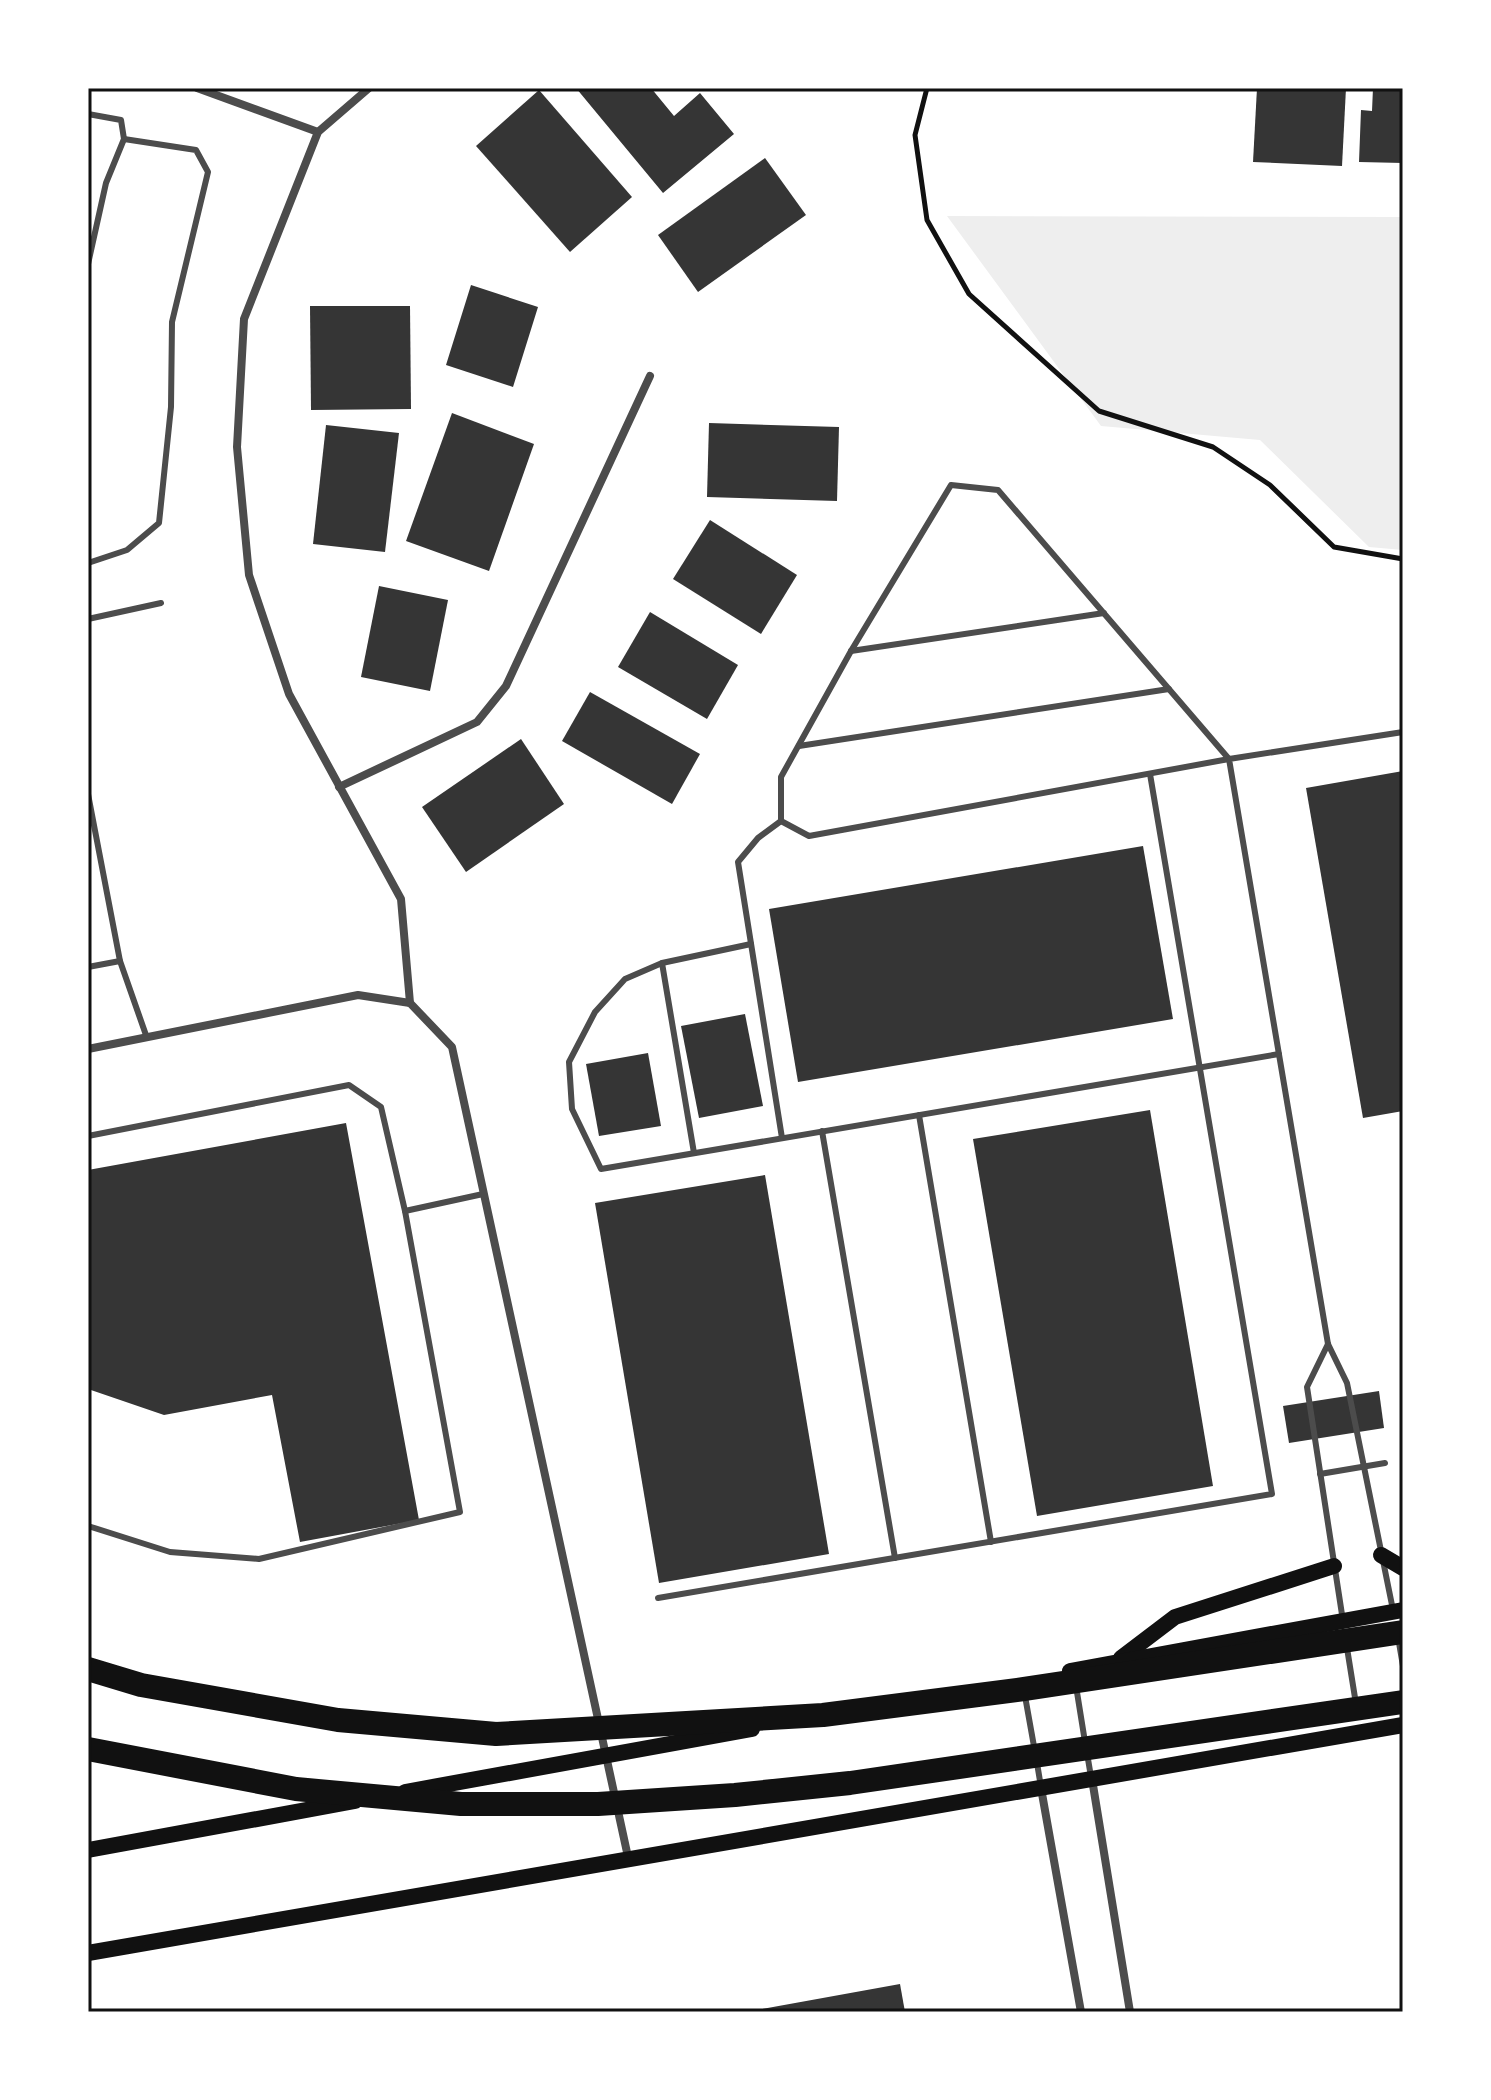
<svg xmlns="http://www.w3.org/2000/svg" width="1491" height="2100" viewBox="0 0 1491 2100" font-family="'Public Sans',sans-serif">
	<rect width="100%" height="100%" fill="#fff"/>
	<path fill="#eee" d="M947,216L1403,217V550L1369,547L1260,440L1101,426Z"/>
	<g fill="#353535">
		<path d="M576,88H651L674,116L700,93L734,134L663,193Z"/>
		<path d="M1257,88H1346L1342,166L1253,162Z"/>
		<path d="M1373,88H1403V163L1359,162L1361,110L1372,111Z"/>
		<path d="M539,90L632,197L570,252L476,146Z"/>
		<path d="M765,158L806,215L698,292L658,235Z"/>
		<path d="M471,285L538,307L513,387L446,365Z"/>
		<path d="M310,306H410L411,409L311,410Z"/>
		<path d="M452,413L534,444L489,571L406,541Z"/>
		<path d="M709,423L839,427L837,501L707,497Z"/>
		<path d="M326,425L399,433L385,552L313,544Z"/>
		<path d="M710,520L797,575L761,634L673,579Z"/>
		<path d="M379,586L448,600L430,691L361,677Z"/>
		<path d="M650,612L738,665L707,719L618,667Z"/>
		<path d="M590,692L700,754L672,804L562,741Z"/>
		<path d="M521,739L564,804L466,872L422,807Z"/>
		<path d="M1403,771V1111L1363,1118L1306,788Z"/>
		<path d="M1143,846L1173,1019L798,1082L769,909Z"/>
		<path d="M745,1014L763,1106L699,1118L681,1026Z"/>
		<path d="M648,1053L661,1126L599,1136L586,1064Z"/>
		<path d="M1150,1110L1213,1486L1037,1516L973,1139Z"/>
		<path d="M346,1123L419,1520L300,1542L272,1395L164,1415L88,1389V1170Z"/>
		<path d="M765,1175L829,1554L659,1583L595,1203Z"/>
		<path d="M1379,1391L1384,1428L1289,1443L1283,1406Z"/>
		<path d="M900,1984L905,2012H758L757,2010Z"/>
	</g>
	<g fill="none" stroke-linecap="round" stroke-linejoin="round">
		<path stroke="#111" stroke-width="5" d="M927,88L915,135L927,220L969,294L1099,411L1213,447L1270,485L1334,547L1403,559"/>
		<g stroke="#4c4c4c" stroke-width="6">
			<path d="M88,114L121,120L124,139L106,183L88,264"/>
			<path d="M951,485L998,490L1229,759L809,836L781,821V777L851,651Z"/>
			<path d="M88,563L127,550L159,523L171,407L172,322L208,172L196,150L124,139"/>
			<path d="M88,619L161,603"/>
			<path d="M851,651L1104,613"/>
			<path d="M799,746L1169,689"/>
			<path d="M88,794L120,961L147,1038"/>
			<path d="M781,821L758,838L738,862L782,1138"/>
			<path d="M751,944L662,963L625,979L595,1012L569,1062L572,1109L601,1169L1279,1054"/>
			<path d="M662,963L694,1153"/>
			<path d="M88,967L120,961"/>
			<path d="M919,1115L991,1542"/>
			<path d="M822,1131L895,1558"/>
			<path d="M88,1136L349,1085L381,1107L405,1211L460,1512L259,1559L170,1552L88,1526"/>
			<path d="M405,1211L483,1194"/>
			<path d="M1328,1344L1307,1387L1343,1621"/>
			<path d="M1320,1474L1385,1463"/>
			<path d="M658,1598L1272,1494L1150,774"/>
			<path d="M1393,1610L1347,1383L1328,1344L1229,759L1403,732"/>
			<path d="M1398,1637L1403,1666"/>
			<path d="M1347,1648L1356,1704"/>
			<path d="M1076,1686L1085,1742"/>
			<path d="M1025,1696L1035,1752"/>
			<path d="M1087,1753L1091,1777"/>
			<path d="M1037,1763L1041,1787"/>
		</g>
		<g stroke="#4c4c4c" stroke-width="8">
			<path d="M197,88L318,132"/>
			<path d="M369,88L318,132L244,319L237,447L249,575L289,694L401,899L410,1003"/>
			<path d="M339,787L477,722L506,686L650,376"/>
			<path d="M88,1049L358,995L410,1003L452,1047L628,1857"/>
			<path d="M1092,1779L1130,2012"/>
			<path d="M1041,1788L1081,2012"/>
		</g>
		<g stroke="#111" stroke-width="16">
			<path d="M1381,1555L1403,1568"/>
			<path d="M1121,1658L1175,1617L1334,1566"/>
			<path d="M1070,1671L1403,1610"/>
			<path d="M405,1792L752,1729"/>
			<path d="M88,1850L355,1801"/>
			<path d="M88,1953L1403,1725"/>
		</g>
		<g stroke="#111" stroke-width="24">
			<path d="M88,1669L141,1685L338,1720L496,1734L823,1715L1024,1689L1403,1632"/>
			<path d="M88,1749L296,1789L461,1804H598L735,1795L850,1783L1403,1702"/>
		</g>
	</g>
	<rect width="1491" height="2100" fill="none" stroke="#ffffff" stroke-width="180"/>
	<rect x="90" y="90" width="1311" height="1920" fill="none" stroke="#111" stroke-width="3"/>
</svg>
